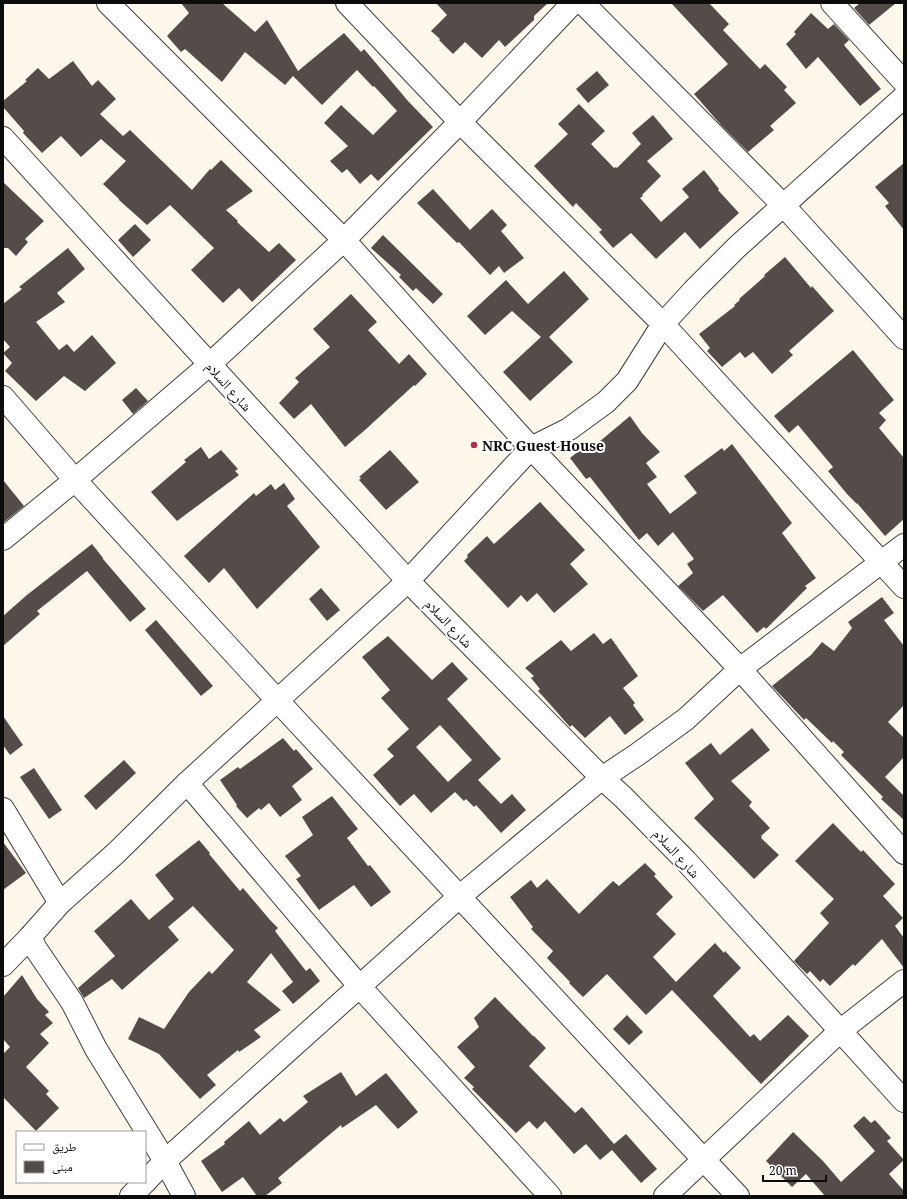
<svg xmlns="http://www.w3.org/2000/svg" width="907" height="1199" viewBox="0 0 907 1199" font-family="'Noto Serif','Noto Naskh Arabic',serif">
	<rect width="100%" height="100%" fill="#fef8ec"/>
	<g fill="#544c49" fill-rule="evenodd">
		<path d="M181,3H222L255,32L267,20L298,71L344,33L361,52L364,49L408,101L433,127L378,181L371,174L360,184L347,169L342,173L330,161L348,146L324,123L341,105L373,135L397,111L374,86L373,87L357,70L322,105L293,76L285,85L245,52L222,82L185,49L181,52L167,36L189,13Z"/>
		<path d="M436,3H548L534,16V20L505,47L499,40L482,58L465,42L453,54L439,40L440,39L431,31L447,15Z"/>
		<path d="M671,3H709L729,24L723,30L760,69L765,64L787,87L784,90L796,103L770,126L774,130L748,152L721,125L694,94L728,64Z"/>
		<path d="M860,3H896L869,25L854,8Z"/>
		<path d="M811,13L828,29L834,24L849,40L844,45L881,89L860,106L818,57L806,69L786,44L796,34L794,32Z"/>
		<path d="M73,61L92,86L98,80L116,99L100,114L123,136L130,130L192,190L210,169L211,170L221,160L253,191L226,210L238,221L237,222L269,252L279,243L296,260L252,302L239,288L223,303L191,270L214,248L170,205L147,225L119,200V199L103,184L126,161L101,139L81,157L61,136L42,153L23,133L24,131L3,107V101L27,81L25,80L38,68L49,79Z"/>
		<path d="M597,71L609,85L588,103L576,89Z"/>
		<path d="M579,104L605,131L591,144L614,168L616,167L617,168L641,144L632,133L653,115L673,139L647,161L661,176L642,195L643,196L640,198L661,222L689,197L682,189L704,170L719,189L718,190L739,213L700,249L685,232L656,259L631,233L613,248L599,232L602,230L576,203L573,207L534,166L568,134L558,124Z"/>
		<path d="M904,163V230L885,206L889,203L875,187Z"/>
		<path d="M3,182L44,221L25,239L28,242L16,256L8,248H3Z"/>
		<path d="M433,189L470,230L492,209L507,225L501,231L524,258L504,273L499,266L490,275L459,242L457,243L417,203Z"/>
		<path d="M135,224L151,240L133,257L118,240Z"/>
		<path d="M383,235L443,294L433,304L416,288L413,291L399,277L401,275L371,248Z"/>
		<path d="M68,248L85,269L57,293L65,302L36,322L59,350L67,344L74,352L92,335L116,363L85,391L64,376L36,401L5,371L12,363L3,353L10,347L3,339V304L22,289L19,287Z"/>
		<path d="M785,257L811,288L812,286L834,311L789,351L793,355L772,374L753,352L745,358L740,352L722,367L707,351L710,348L699,334L735,306L734,305L740,300L739,299L765,276L764,275Z"/>
		<path d="M564,271L589,299L549,337L573,362L530,401L503,372L541,337L512,311L485,335L467,316L506,280L528,304Z"/>
		<path d="M351,294L377,322L368,330L399,364L409,354L427,374L415,386L414,385L365,430L345,447L311,404L294,419L279,403L299,382L295,378L330,347L313,329Z"/>
		<path d="M853,350L894,400L879,413L886,420L879,428L904,458V519L885,536L857,503V504L847,494L828,471L833,467L798,425L789,433L774,416Z"/>
		<path d="M136,388L148,401L133,414L122,400Z"/>
		<path d="M630,416L642,433L660,452L646,463L657,477L647,484L670,514L697,493L684,476L722,448L724,451L732,444L792,523L782,533L816,578L805,586L807,588L766,629L764,627L757,633L723,595L703,611L678,586L693,573L687,564L694,559L673,532L658,546L647,533L639,540L590,477L586,479L570,458L590,442L593,447Z"/>
		<path d="M201,447L209,459L221,450L238,469L235,471L239,475L177,521L151,492L186,462L184,460Z"/>
		<path d="M390,450L419,482L386,510L359,480L361,478L359,477Z"/>
		<path d="M3,480L24,506L3,523Z"/>
		<path d="M284,483L295,499L287,506L320,547L257,609L224,568L209,583L184,556L254,493L256,496L271,484L275,490Z"/>
		<path d="M540,502L585,550L570,564L588,584L554,613L537,593L527,602L521,595L508,608L464,561L468,557L467,555L487,536L494,544Z"/>
		<path d="M92,544L103,558V559L146,609L130,622L87,571L37,611L40,614L3,646V616L27,595Z"/>
		<path d="M321,588L340,610L327,621L309,599Z"/>
		<path d="M882,597L894,613L884,620L904,646V705L888,722L904,738V757L885,777L904,796V820L881,799L883,797L841,755L844,752L833,741L832,743L806,718L804,720L772,686L811,655L822,642L834,651L852,628L848,622Z"/>
		<path d="M156,620L213,686L201,696L145,630Z"/>
		<path d="M594,633L603,644L611,638L638,676L623,688L635,703L633,705L644,720L625,735L610,716L585,738L572,725L570,727L548,702L538,691L540,689L531,678L534,676L525,668L561,640L571,651Z"/>
		<path d="M388,636L432,680L452,662L468,679L447,699L501,759L478,780L501,804L512,794L526,810L501,833L476,805L474,807L466,799L464,801L455,792L431,813L414,794L400,806L373,775L394,756L387,749L409,729L381,698L390,690L362,657ZM440,725L472,760L448,782L416,747Z"/>
		<path d="M3,716L23,745L10,755L3,745Z"/>
		<path d="M752,728L770,750L731,781L752,802L749,806L770,828L761,836L762,837L761,838L779,855L754,879L694,818L714,799L685,763L711,743L720,755Z"/>
		<path d="M283,738L294,751L296,749L313,769L292,786L302,800L280,817L269,803L261,810L259,808L247,818L236,806L237,805L220,780L238,767L240,769Z"/>
		<path d="M124,760L136,773L96,810L84,796Z"/>
		<path d="M34,768L62,810L49,819L20,777Z"/>
		<path d="M332,796L358,829L347,838L368,866L370,865L391,892L371,907L354,885L319,910L296,879L301,876L285,856L313,835L302,817Z"/>
		<path d="M833,823L861,852L863,850L895,884L883,896L903,918L895,926L904,938V968L882,939L855,966L853,964L830,986L823,979L820,982L810,971L807,974L794,961L829,923L820,913L834,899L795,861Z"/>
		<path d="M199,840L210,853L209,854L240,891L243,888L270,920L278,928L275,931L306,971L310,968L320,981L293,1004L282,991L293,982L271,953L247,982L281,1010L254,1030L261,1037L239,1052L238,1050L207,1075L216,1085L200,1099L159,1054L128,1039L139,1017L164,1029L189,992L209,971L212,974L234,950L193,906L168,927L179,940L122,990L112,979L84,998L78,988L115,956L94,931L131,899L149,920L174,899L155,875Z"/>
		<path d="M3,842L26,873L3,890Z"/>
		<path d="M645,863L656,874L654,876L673,897L656,914L676,934L653,957L676,982L715,943L724,953L725,951L741,968L713,996L750,1037L754,1034L760,1041L788,1015L809,1036L761,1084L672,990L646,1015L607,974L583,997L569,983L570,982L547,958L553,951L531,929L533,927L510,897L531,880L537,888L547,879L579,914L613,881L619,886Z"/>
		<path d="M22,975L37,999L49,1012L45,1015L53,1023L40,1034L49,1043L26,1067L49,1091L46,1094L59,1108L36,1131L3,1097V1054L10,1047L3,1039V997Z"/>
		<path d="M495,997L533,1036H534L546,1048L529,1066L575,1113L582,1107L614,1144L626,1134L657,1169L641,1183L612,1150L600,1160L586,1144L574,1154L545,1121L537,1129L529,1121L516,1133L472,1089L474,1087L464,1078L475,1067L457,1047L479,1027L474,1018Z"/>
		<path d="M627,1015L643,1032L629,1045L613,1029Z"/>
		<path d="M341,1072L356,1096L386,1073L418,1112L398,1129L376,1105L342,1128L341,1125L278,1178L282,1183L265,1196H257L243,1177L222,1192L201,1161L225,1144L224,1142L249,1121L260,1135L280,1118L284,1122L308,1102L303,1096Z"/>
		<path d="M864,1116L871,1123L875,1120L891,1138L887,1141L904,1160L889,1174L904,1191V1196H825L806,1174L792,1187L766,1161L793,1132L823,1161L841,1182L875,1151L853,1126Z"/>
	</g>
	<g fill="none" stroke-linecap="round" stroke-linejoin="round">
		<defs>
			<g id="street">
				<path d="M108,3L344,240L531,448L740,669L904,853"/>
				<path d="M347,3L460,122L663,324L904,587"/>
				<path d="M583,3L784,206L904,338"/>
				<path d="M832,3L904,82"/>
				<path d="M3,138L408,581L602,778L623,797L686,861L904,1101"/>
				<path d="M3,397L75,480L277,700L703,1159L738,1196"/>
				<path d="M3,539L75,480L210,364L344,240L460,122L573,3"/>
				<path d="M187,783L360,987L550,1196"/>
				<path d="M3,809L60,903"/>
				<path d="M30,937L36,949L72,1002L96,1049L165,1161L184,1196"/>
				<path d="M3,965L30,937L60,903L116,853L187,783L408,581L531,448L569,429L606,402L627,381L663,324L694,290L737,247L904,97"/>
				<path d="M145,1182L165,1161L459,897L602,778L638,754L686,719L740,669L904,545"/>
				<path d="M131,1196L145,1182"/>
				<path d="M665,1196L840,1031L904,981"/>
			</g>
		</defs>
		<use href="#street" stroke="#3f3f3f" stroke-width="24"/>
		<use href="#street" stroke="#fff" stroke-width="22"/>
	</g>
	<circle fill="#b22e49" stroke="#fff" stroke-width="1.5" cx="474" cy="445" r="4"/>
	<g text-anchor="middle" dominant-baseline="central" stroke-width="4" stroke-linejoin="round" paint-order="stroke">
		<g font-size="14" fill="#0c0c0c" stroke="#fff">
			<text transform="translate(229 386) rotate(48)">شارع السلام</text>
			<text transform="translate(449 623) rotate(46)">شارع السلام</text>
			<text transform="translate(677 853) rotate(47)">شارع السلام</text>
		</g>
		<g font-size="14" font-weight="bold" fill="#0c0c0c" stroke="#fff" text-anchor="start">
			<text x="482" y="445">NRC Guest House</text>
		</g>
	</g>
	<rect width="907" height="1199" fill="none" stroke="#0c0c0c" stroke-width="8"/>
	<rect x="16" y="1131" width="130" height="52" fill="#ffffff" stroke="#9e9e9e"/>
	<rect x="24" y="1144" width="20" height="6" fill="#ffffff" stroke="#9e9e9e"/>
	<text x="52" y="1151" font-size="12" fill="#0c0c0c">طريق</text>
	<rect x="24" y="1161" width="20" height="12" fill="#544c49" stroke="#9e9e9e"/>
	<text x="52" y="1171" font-size="12" fill="#0c0c0c">مبنى</text>
	<path d="M763 1175v6h63v-6" fill="none" stroke="#0c0c0c" stroke-width="2"/>
	<text x="769" y="1175" font-size="12" fill="#0c0c0c" stroke="#ffffff" stroke-width="3" paint-order="stroke">20 m</text>
</svg>
